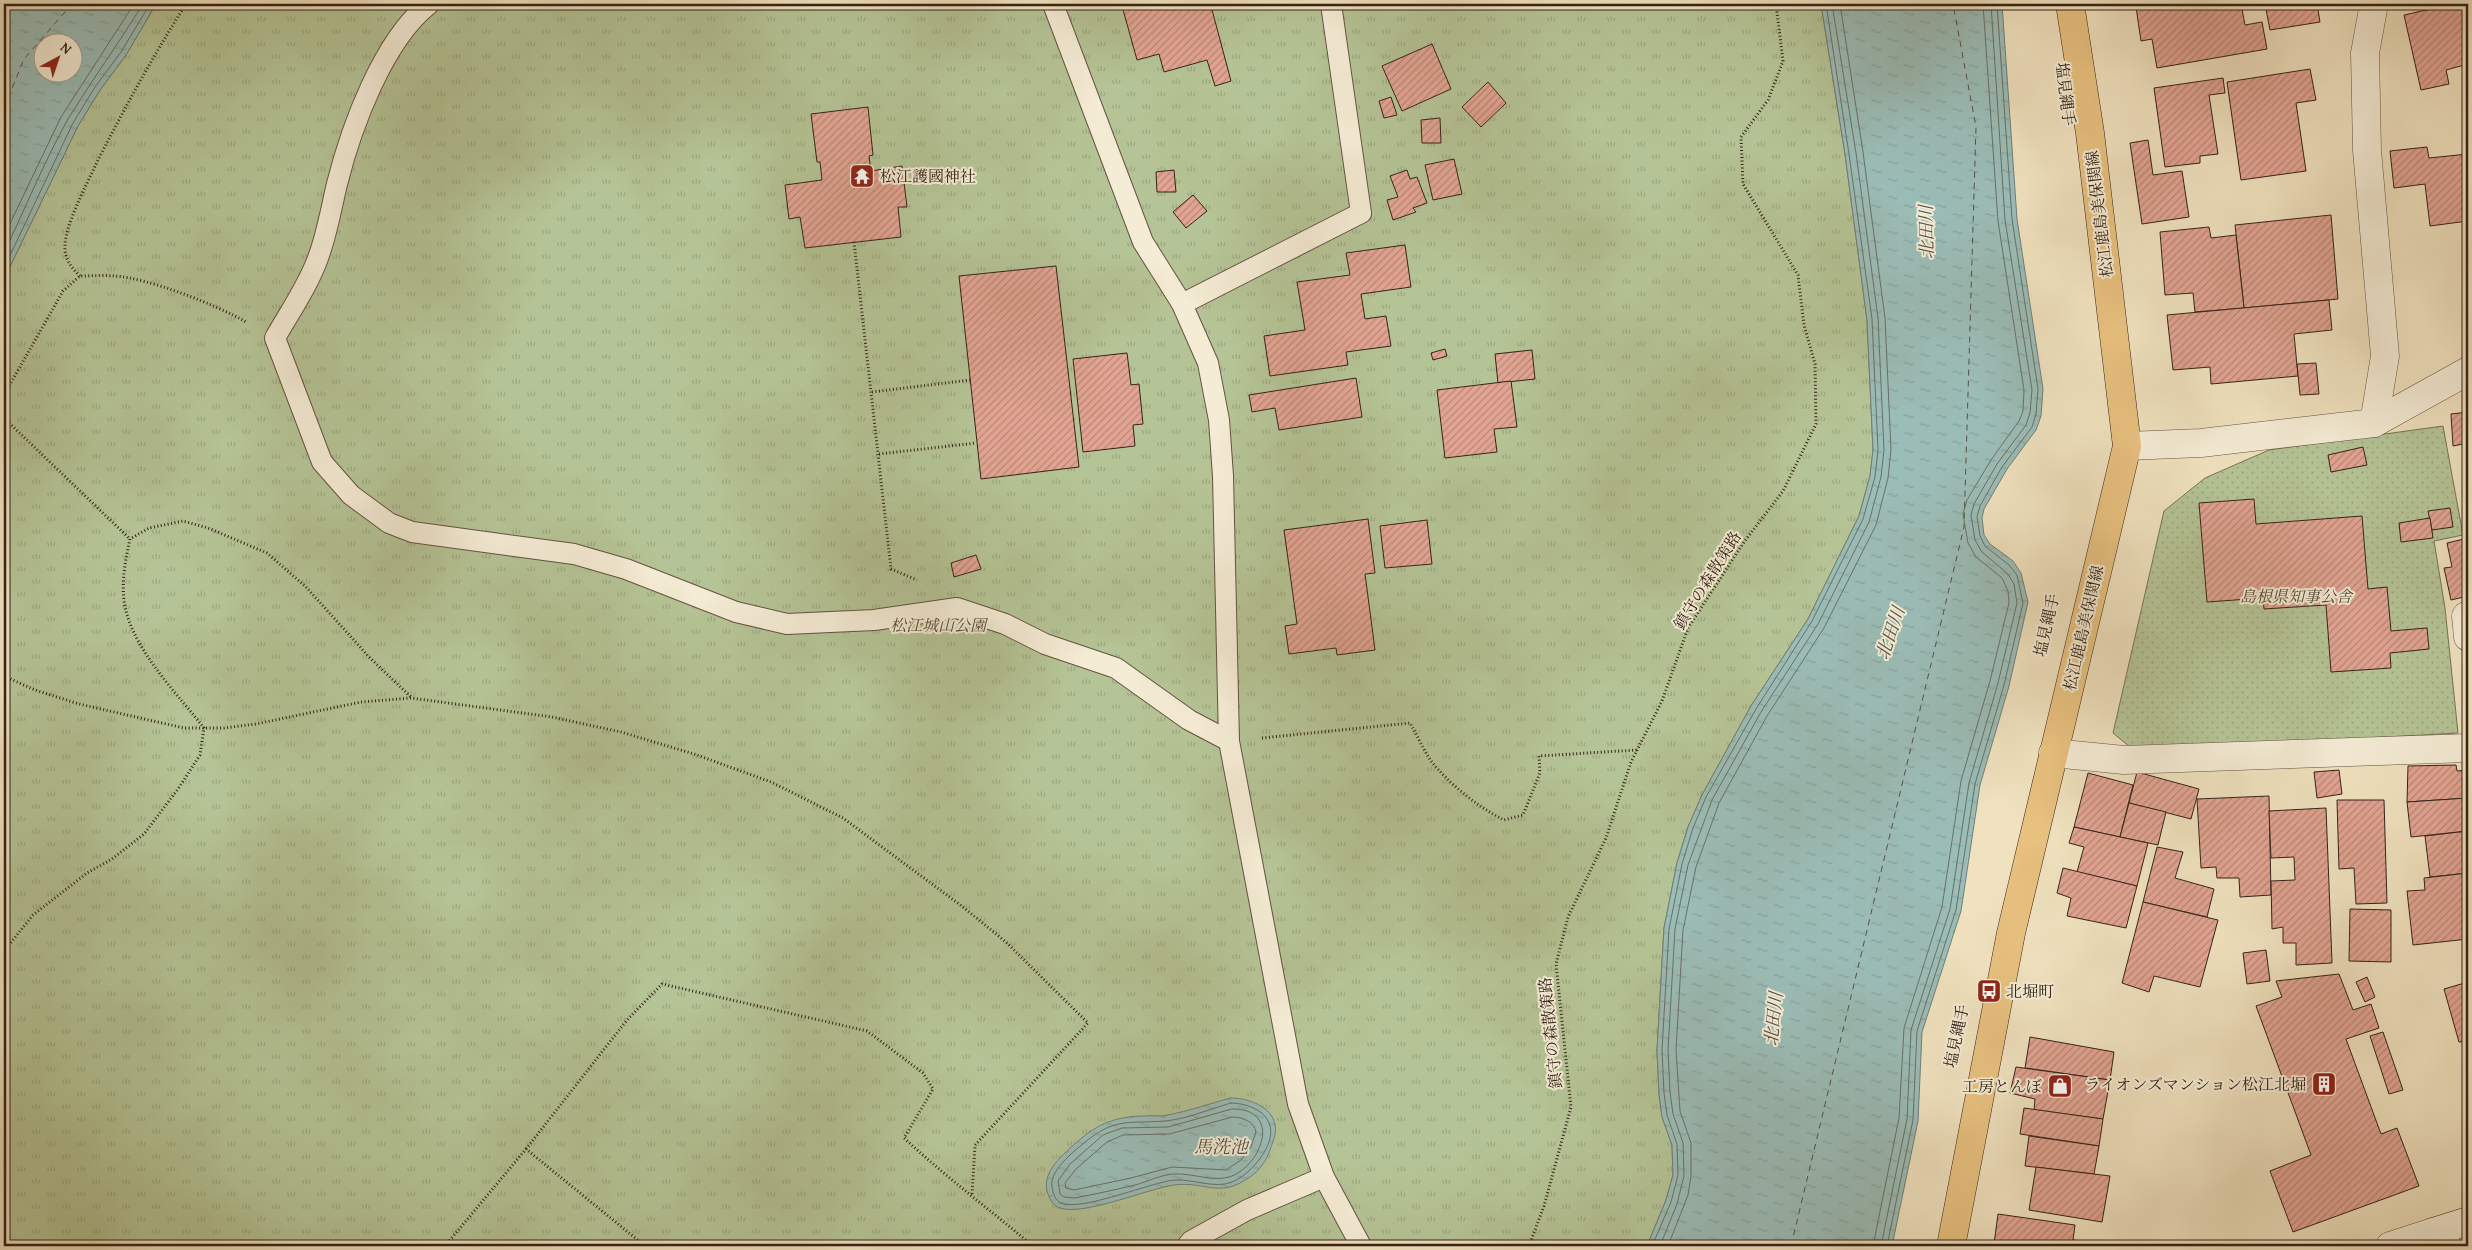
<svg xmlns="http://www.w3.org/2000/svg" width="2472" height="1250" viewBox="0 0 2472 1250" font-family="'Gentium Book Plus','Noto Serif JP',serif">
	<defs>
		<pattern id="grass-dots" width="8" height="8" patternUnits="userSpaceOnUse" patternTransform="scale(1.25)"><rect width="8" height="8" fill="#b5c496"/><path d="M2 2h.1M6 6h.1" fill="none" stroke="#9ca881" stroke-width="1.8" stroke-linecap="round"/></pattern>
		<pattern id="park-tufts" width="24" height="20" patternUnits="userSpaceOnUse" patternTransform="scale(1.25)"><rect width="24" height="20" fill="#b5c496"/><path d="M3 7l-1-3M5 7V3M7 7l1-3M15 17l-1-3M17 17v-4M19 17l1-3" fill="none" stroke="#9ca881"/></pattern>
		<pattern id="water-ripples" width="26" height="14" patternUnits="userSpaceOnUse" patternTransform="scale(1.25)"><rect width="26" height="14" fill="#9bbdb7"/><path d="M2 4q2-2 4 0t4 0M15 11q2-2 4 0t4 0" fill="none" stroke="#86a29d"/></pattern>
		<pattern id="building-hatch" width="6" height="6" patternUnits="userSpaceOnUse" patternTransform="scale(1.25)"><rect width="6" height="6" fill="#e3a593"/><path d="M-1 1l2-2M0 6l6-6M5 7l2-2" fill="none" stroke="#b98677"/></pattern>
	</defs>
	<rect width="100%" height="100%" fill="#f0e2bf"/>
	<filter id="stains"><feTurbulence type="fractalNoise" baseFrequency=".004" numOctaves="4"/><feColorMatrix values="0 0 0 0 .2 0 0 0 0 .09 0 0 0 0 .02 0 0 0 .5 -.17"/></filter>
	<radialGradient id="worn" r=".72"><stop offset=".6" stop-color="#630" stop-opacity="0"/><stop offset="1" stop-color="#630" stop-opacity=".3"/></radialGradient>
	<path fill="url(#grass-dots)" stroke="#747456" d="M2443,426L2463,535L2434,541L2445,608L2458,733L2135,751L2113,733L2164,511L2205,478L2269,450Z"/>
	<path fill="url(#park-tufts)" stroke="#747456" d="M156,4H1821L1845,154L1867,320L1873,450L1870,476L1859,516L1808,619L1751,706L1702,795L1688,827L1677,863L1664,928L1657,1050L1659,1094L1662,1117L1672,1145L1673,1175L1666,1200L1647,1246H4V279L78,126L100,90L126,55Z"/>
	<g fill="url(#water-ripples)" stroke="#727f77" fill-rule="evenodd">
		<path d="M8,4H156L126,55L100,90L78,126L4,279V10ZM42,42H72V72H42Z"/>
		<path d="M1821,4H2002L2017,219L2043,389L2041,416L2036,430L2007,469L1984,509L1982,518L1984,535L1990,544L2013,561L2021,573L2028,602L2009,686L1980,785L1961,911L1922,1032L1918,1121L1892,1246H1647L1666,1200L1673,1175L1672,1145L1662,1117L1659,1094L1657,1050L1664,928L1677,863L1688,827L1702,795L1751,706L1808,619L1859,516L1870,476L1873,450L1867,320L1845,154Z"/>
		<path d="M1230,1098C1245,1098 1268,1104 1274,1121C1278,1131 1273,1141 1270,1150C1267,1160 1259,1171 1250,1177C1219,1199 1206,1181 1174,1185C1147,1189 1084,1216 1060,1208C1052,1205 1049,1198 1047,1191C1042,1171 1064,1154 1077,1142C1098,1123 1118,1116 1145,1116C1153,1115 1161,1117 1168,1115C1189,1111 1209,1104 1230,1098Z"/>
	</g>
	<g fill="none" stroke-linecap="round" stroke-linejoin="round">
		<g stroke="#687067" stroke-width="1">
			<path d="M4,236L61,117L134,4"/>
			<path d="M4,253C25,209 44,162 68,119C92,80 119,43 143,4"/>
			<path d="M4,268L73,123L95,87L121,52L150,4"/>
			<path d="M1231,1103C1244,1103 1264,1109 1269,1123C1278,1144 1250,1175 1232,1182C1215,1189 1193,1179 1175,1180C1151,1182 1081,1212 1061,1203C1055,1200 1053,1193 1052,1187C1049,1171 1073,1152 1084,1143C1115,1117 1128,1124 1165,1121C1187,1119 1210,1109 1231,1103Z"/>
			<path d="M1232,1109C1283,1108 1262,1167 1229,1177C1213,1182 1192,1173 1175,1174C1162,1174 1147,1182 1135,1185C1115,1190 1095,1194 1075,1198L1064,1197L1060,1194L1058,1181L1070,1164L1103,1135L1122,1128L1168,1127Z"/>
			<path d="M1233,1117C1242,1117 1255,1122 1256,1132L1251,1147L1241,1160L1226,1170L1172,1167L1131,1178L1074,1190L1066,1188L1065,1183L1076,1169L1107,1142L1123,1135L1169,1134Z"/>
			<path d="M1652,1246L1671,1202L1678,1175L1677,1144L1667,1115L1664,1093L1662,1050L1669,929L1682,864L1693,828L1706,797L1756,709L1812,621L1863,519L1875,477L1878,450L1872,319L1849,154L1826,4"/>
			<path d="M1660,1246L1677,1204L1684,1176L1683,1143L1673,1114L1670,1092L1668,1050L1675,929L1688,865L1712,800L1761,712L1818,624L1869,522L1881,477L1884,450L1878,318L1856,153L1832,4"/>
			<path d="M1668,1246L1688,1195L1691,1176V1143L1680,1111L1676,1050L1683,930L1696,867L1719,803L1767,716L1824,628L1876,525L1888,478L1891,450L1885,318L1863,152L1840,4"/>
			<path d="M1873,1246L1899,1118L1904,1028L1942,907L1961,781L1990,681L2009,603L2008,591L2002,578L1976,557L1968,543L1963,514L1967,500L1991,460L2019,421L2023,411L2024,390L1998,221L1983,4"/>
			<path d="M1881,1246L1907,1119L1911,1030L1950,909L1969,783L1998,683L2017,603L2014,584L2008,574L1982,552L1975,540L1971,515L1974,504L1997,464L2026,425L2030,413L2032,390L2005,220L1991,4"/>
			<path d="M1887,1246L1913,1120L1917,1031L1956,910L1975,784L2004,685L2023,603L2017,575L2009,565L1985,546L1980,536L1977,517L1980,506L2002,467L2032,427L2036,414L2038,389L2012,219L1997,4"/>
		</g>
		<g stroke="#535147" stroke-width="1" stroke-dasharray="6 5" stroke-linecap="butt">
			<path d="M4,108L24,59L72,4"/>
			<path d="M1791,1246L1964,527L1976,127L1953,4"/>
		</g>
	</g>
	<g fill="url(#building-hatch)" stroke="#342317">
		<path d="M1130,4H1218L1211,6L1231,81L1215,86L1207,60L1164,72L1159,54L1137,60L1122,6Z"/>
		<path d="M2155,4H2241L2245,25L2262,22L2267,49L2157,68L2152,39L2141,41L2136,7Z"/>
		<path d="M2265,4H2317L2320,22L2270,30Z"/>
		<path d="M2453,4H2468V64L2446,70L2449,84L2421,90L2404,15Z"/>
		<path d="M1432,44L1451,89L1402,111L1382,66Z"/>
		<path d="M2310,69L2316,100L2296,103L2306,171L2241,180L2227,82Z"/>
		<path d="M2223,78L2225,93L2209,95L2218,154L2200,156V163L2165,167L2154,88Z"/>
		<path d="M1488,82L1506,103L1481,127L1462,107Z"/>
		<path d="M1391,97L1397,115L1384,118L1379,101Z"/>
		<path d="M868,107L873,155L869,156L871,171L902,166L907,207H898L901,237L805,248L800,217L789,219L785,185L822,180L820,162H817L811,114Z"/>
		<path d="M1440,118L1441,143H1422L1421,120Z"/>
		<path d="M2148,140L2153,175L2182,171L2189,217L2142,224L2130,143Z"/>
		<path d="M2427,147L2429,158L2468,154V221L2430,226L2425,184L2394,188L2390,151Z"/>
		<path d="M1454,159L1462,194L1433,200L1425,165Z"/>
		<path d="M1174,170L1176,192H1157L1156,172Z"/>
		<path d="M1407,170L1410,179L1417,177L1427,203L1413,208L1416,212L1393,220L1387,200L1398,197L1390,176Z"/>
		<path d="M1193,195L1207,211L1186,228L1173,212Z"/>
		<path d="M2331,215L2338,299L2244,308L2235,225Z"/>
		<path d="M2209,227L2211,238L2236,235L2244,308L2195,312L2193,293L2165,295L2160,232Z"/>
		<path d="M1405,245L1411,287L1361,294L1365,319L1386,316L1391,346L1346,352L1348,365L1270,376L1264,336L1305,330L1297,282L1350,275L1346,253Z"/>
		<path d="M1056,266L1079,467L981,479L959,276Z"/>
		<path d="M2329,300L2332,330L2294,334L2298,376L2211,384L2210,367L2173,370L2167,315Z"/>
		<path d="M1445,349L1447,356L1433,360L1431,353Z"/>
		<path d="M1532,350L1535,379L1498,383L1495,354Z"/>
		<path d="M1127,353L1131,385L1139,384L1143,424L1133,425L1135,446L1083,452L1073,359Z"/>
		<path d="M2316,363L2319,394L2300,395L2297,364Z"/>
		<path d="M1356,378L1362,417L1279,430L1275,408L1252,412L1249,395Z"/>
		<path d="M1511,381L1517,427L1494,429L1497,452L1445,458L1437,390Z"/>
		<path d="M2468,412V443L2453,446L2451,414Z"/>
		<path d="M2363,447L2367,465L2331,472L2328,455Z"/>
		<path d="M2254,499L2256,524L2362,516L2368,589L2387,587L2391,631L2427,628L2429,649L2390,653L2391,668L2331,672L2326,605L2264,609L2263,598L2207,602L2199,503Z"/>
		<path d="M2450,508L2453,527L2432,530L2428,511Z"/>
		<path d="M2430,518L2433,538L2401,542L2399,523Z"/>
		<path d="M1368,519L1375,573L1365,574L1375,650L1337,655L1336,648L1289,654L1285,626L1297,624L1284,530Z"/>
		<path d="M1427,520L1432,564L1385,568L1380,526Z"/>
		<path d="M2468,538V596L2451,600L2444,568L2452,567L2447,543Z"/>
		<path d="M976,555L981,569L954,577L951,563Z"/>
		<path d="M2456,765L2457,771L2468,770V798L2407,802L2408,766Z"/>
		<path d="M2339,770L2342,794L2317,798L2314,772Z"/>
		<path d="M2137,772L2199,789L2191,819L2129,803Z"/>
		<path d="M2088,773L2133,785L2120,837L2074,827Z"/>
		<path d="M2269,796L2271,895L2240,897L2239,878H2217L2216,867L2201,868L2197,799Z"/>
		<path d="M2468,798V831L2411,837L2407,802Z"/>
		<path d="M2337,800H2384L2387,903L2356,904L2354,868L2339,869Z"/>
		<path d="M2129,803L2166,812L2158,845L2120,837Z"/>
		<path d="M2326,808L2332,963L2296,965V943H2283V927L2272,929L2271,881L2295,880L2294,857L2271,858L2269,811Z"/>
		<path d="M2074,827L2148,843L2137,886L2077,872L2084,847L2069,843Z"/>
		<path d="M2468,831V873L2430,877L2425,836Z"/>
		<path d="M2157,847L2183,852L2175,878L2214,889L2207,917L2143,902Z"/>
		<path d="M2063,868L2137,886L2126,928L2067,916L2071,898L2057,893Z"/>
		<path d="M2468,873V939L2413,945L2407,891L2425,890L2424,878Z"/>
		<path d="M2143,902L2218,920L2200,987L2154,976L2149,992L2122,983Z"/>
		<path d="M2350,909L2391,910V962L2349,961Z"/>
		<path d="M2266,950L2270,981L2247,984L2243,953Z"/>
		<path d="M2339,974L2353,1010L2371,1004L2379,1028L2346,1039L2381,1134L2397,1128L2419,1186L2293,1232L2270,1171L2311,1155L2256,1006L2282,997L2276,981Z"/>
		<path d="M2367,977L2375,997L2365,1002L2356,982Z"/>
		<path d="M2468,982V1041L2459,1042L2444,989Z"/>
		<path d="M2383,1032L2403,1090L2389,1094L2370,1036Z"/>
		<path d="M2030,1037L2114,1052L2110,1080L2025,1068Z"/>
		<path d="M2016,1067L2110,1080L2103,1119L2034,1110L2035,1099L2010,1093Z"/>
		<path d="M2024,1108L2103,1119L2099,1146L2020,1134Z"/>
		<path d="M2029,1136L2099,1146L2094,1174L2025,1166Z"/>
		<path d="M2036,1167L2110,1176L2102,1222L2029,1210Z"/>
		<path d="M1998,1214L2075,1225L2073,1240L2104,1244V1246L1994,1244Z"/>
	</g>
	<g fill="none" stroke-linecap="round" stroke-linejoin="round">
		<defs>
			<g id="lane">
				<path d="M429,4C383,40 351,128 337,184C331,209 327,234 318,258C308,286 289,313 275,338L322,462L351,495L389,523L412,532L574,554L626,569L736,612L787,624L874,620L957,608L1005,624L1045,644L1116,668L1189,720L1229,741"/>
				<path d="M1053,4L1143,242L1182,304L1208,363L1219,420L1223,476L1229,741L1298,1104L1324,1177L1361,1246"/>
				<path d="M1182,304L1361,213L1331,4"/>
				<path d="M1187,1246L1191,1241L1247,1210L1324,1177"/>
			</g>
			<g id="street">
				<path d="M2374,423L2468,371"/>
				<path d="M2127,446L2201,443L2374,423L2385,356L2367,150L2365,53L2374,4"/>
				<path d="M2468,615L2466,616L2468,637"/>
				<path d="M2053,753L2124,760L2468,748"/>
				<path d="M2390,1246L2433,1232L2447,1246"/>
			</g>
			<path id="secondary" d="M2433,1232L2468,1221"/>
			<path id="primary" d="M1951,1246L2011,933L2127,446L2090,133L2070,4"/>
		</defs>
		<use href="#lane" stroke="#635341" stroke-width="22"/>
		<use href="#street" stroke="#635341" stroke-width="29"/>
		<use href="#secondary" stroke="#342317" stroke-width="29"/>
		<use href="#primary" stroke="#342317" stroke-width="29"/>
		<g stroke="#342317" stroke-width="3" stroke-dasharray="1 2.5" stroke-linecap="butt">
			<path d="M854,242L891,569L917,580"/>
			<path d="M80,276C72,268 64,259 65,246C65,225 87,184 96,164C124,109 153,56 186,4"/>
			<path d="M872,392L970,380"/>
			<path d="M4,395L63,291L80,276C92,276 104,275 115,276C148,278 217,305 246,322"/>
			<path d="M4,418L130,539"/>
			<path d="M879,454L976,443"/>
			<path d="M4,676L35,690L79,704L184,728H224L256,724L361,702L411,698L552,717L621,732L694,754L771,782L843,818L963,907L1006,942L1088,1023L975,1145L972,1194"/>
			<path d="M1262,738L1410,723C1417,735 1423,749 1431,761C1449,784 1478,807 1504,820L1523,815L1540,773L1539,756L1637,750"/>
			<path d="M4,951L33,915L87,873L112,859L144,834L178,789L200,755L204,728C178,695 136,652 126,611C120,587 125,562 130,539L149,528L183,521L208,528L267,553L306,587L370,658L411,697"/>
			<path d="M526,1149L627,1020L662,984L867,1031L923,1073L933,1089L904,1138C945,1176 990,1210 1033,1246"/>
			<path d="M445,1246L526,1149L645,1246"/>
			<path d="M1529,1246L1544,1206L1571,1107L1556,964L1568,917L1606,838L1631,762L1662,701L1688,628L1744,542L1783,491L1816,424L1815,364L1804,325L1798,275L1743,184L1741,137L1768,100L1783,61L1776,4"/>
		</g>
		<use href="#lane" stroke="#f5ecd5" stroke-width="20"/>
		<use href="#street" stroke="#f5ecd5" stroke-width="28"/>
		<use href="#secondary" stroke="#f5ecd5" stroke-width="28"/>
		<use href="#primary" stroke="#e8c180" stroke-width="28"/>
	</g>
	<defs>
		<symbol id="temple-square" viewBox="-11 -11 22 22"><rect x="-9" y="-9" width="18" height="18" rx="4" fill="#8f2418" stroke="#f5ecd5"/><path d="M0-6L5-2H3V0L6.5 2.5H4V6H1.5V3h-3V6H-4V2.5H-6.5L-3 0V-2H-5Z" fill="#fff"/></symbol>
		<symbol id="bus-square" viewBox="-11 -11 22 22"><rect x="-9" y="-9" width="18" height="18" rx="4" fill="#8f2418" stroke="#f5ecd5"/><path d="M-5-6H5V4H4V6H2V4H-2V6H-4V4H-5ZM-3.5-4V0h7V-4ZM-3.5 1.2v1.5H-2V1.2ZM2 1.2v1.5H3.5V1.2Z" fill="#fff"/></symbol>
		<symbol id="building-square" viewBox="-11 -11 22 22"><rect x="-9" y="-9" width="18" height="18" rx="4" fill="#8f2418" stroke="#f5ecd5"/><path d="M-4-6H4V6H1V3H-1V6H-4ZM-2.5-4.3h1.7v1.8h-1.7ZM.8-4.3h1.7v1.8H.8ZM-2.5-1h1.7V.8h-1.7ZM.8-1h1.7V.8H.8Z" fill="#fff"/></symbol>
		<symbol id="shop-square" viewBox="-11 -11 22 22"><rect x="-9" y="-9" width="18" height="18" rx="4" fill="#8f2418" stroke="#f5ecd5"/><path d="M-5-2.5h2.3a2.7 3.5 0 0 1 5.4 0H5L5.5 6h-11ZM-1.5-2.5h3a1.5 2.3 0 0 0-3 0Z" fill="#fff"/></symbol>
	</defs>
	<g fill-rule="evenodd">
		<use href="#temple-square" x="848" y="162" width="28" height="28"/>
		<use href="#bus-square" x="1975" y="977" width="28" height="28"/>
		<use href="#building-square" x="2310" y="1070" width="28" height="28"/>
		<use href="#shop-square" x="2046" y="1072" width="28" height="28"/>
	</g>
	<g text-anchor="middle" dominant-baseline="central" stroke-width="4" stroke-linejoin="round" paint-order="stroke">
		<g font-size="16" fill="#342317" stroke="#f5ecd5">
			<text transform="translate(2066 94) rotate(83)">塩見縄手</text>
			<text transform="translate(2099 214) rotate(-97)">松江鹿島美保関線</text>
			<text transform="translate(1707 580) rotate(-58)">鎮守の森散策路</text>
			<text transform="translate(2046 625) rotate(-77)">塩見縄手</text>
			<text transform="translate(2083 628) rotate(-77)">松江鹿島美保関線</text>
			<text transform="translate(1550 1033) rotate(-96)">鎮守の森散策路</text>
			<text transform="translate(1956 1036) rotate(-78)">塩見縄手</text>
		</g>
		<g font-size="16" fill="#342317" stroke="#f5ecd5" text-anchor="start">
			<text x="880" y="176">松江護國神社</text>
			<text x="2006" y="991">北堀町</text>
			<text x="2306" y="1084" text-anchor="end">ライオンズマンション松江北堀</text>
			<text x="2042" y="1086" text-anchor="end">工房とんぼ</text>
		</g>
		<g font-size="16" font-style="italic" fill="#544b37" stroke="#f5ecd5">
			<text x="2296" y="596">島根県知事公舎</text>
			<text x="938" y="625">松江城山公園</text>
		</g>
		<g font-size="18" font-style="italic" fill="#535147" stroke="#f5ecd5">
			<text transform="translate(1926 232) rotate(-91)">北田川</text>
			<text transform="translate(1890 633) rotate(-71)">北田川</text>
			<text transform="translate(1773 1019) rotate(-84)">北田川</text>
			<text x="1221" y="1146">馬洗池</text>
		</g>
	</g>
	<rect width="2472" height="1250" fill="none" stroke="#f0e2bf" stroke-width="20"/>
	<rect x="5" y="5" width="2462" height="1240" fill="none" stroke="#342317" stroke-width="2.5"/>
	<rect x="10" y="10" width="2452" height="1230" fill="none" stroke="#342317"/>
	<g transform="translate(58 58) rotate(40)"><circle r="24" fill="#f5ecd5" stroke="#a89c89"/>
	<path d="M0-4L9 19L0 12L-9 19Z" fill="#8f2418"/>
	<text y="-8" font-size="14" font-weight="bold" text-anchor="middle" fill="#342317">N</text>
	</g>
	<rect width="100%" height="100%" filter="url(#stains)"/>
	<rect width="100%" height="100%" fill="url(#worn)"/>
</svg>
